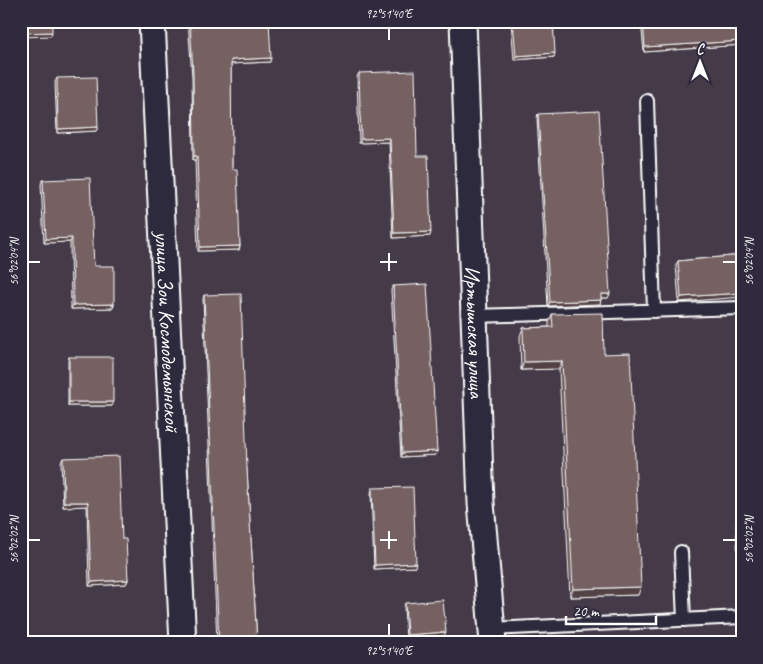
<svg xmlns="http://www.w3.org/2000/svg" width="763" height="664" viewBox="0 0 763 664" font-family="Caveat,sans-serif">
	<rect width="100%" height="100%" fill="#443a48"/>
	<filter id="ink" filterUnits="userSpaceOnUse"><feTurbulence type="fractalNoise" baseFrequency=".02" numOctaves="2"/><feDisplacementMap in="SourceGraphic" scale="10" xChannelSelector="R" yChannelSelector="G"/><feConvolveMatrix kernelMatrix="1 2 1 2 8 2 1 2 1" color-interpolation-filters="sRGB"/></filter>
	<g filter="url(#ink)">
		<g fill="none" stroke-linecap="round" stroke-linejoin="round">
			<defs>
				<g id="service">
					<path d="M647,101L654,311"/>
					<path d="M474,316L742,308"/>
					<path d="M681,552L684,620"/>
					<path d="M492,629L742,617"/>
				</g>
				<g id="minor">
					<path id="s1" d="M152,21L183,643"/>
					<path id="s2" d="M463,21L481,503L493,643"/>
				</g>
			</defs>
			<use href="#service" stroke="#fff" stroke-width="16"/>
			<use href="#minor" stroke="#fff" stroke-width="29"/>
			<use href="#service" stroke="#2f2a3d" stroke-width="12"/>
			<use href="#minor" stroke="#2f2a3d" stroke-width="25"/>
		</g>
		<g fill="#655354" stroke="#fff">
			<path d="M188,21H269L270,62L231,64L232,169L240,246L239,250L198,251L195,160H193L192,77Z"/>
			<path d="M511,21H553L554,57L514,60Z"/>
			<path d="M641,21H742V45L644,52Z"/>
			<path d="M359,73L417,156L430,236L393,238L389,142L359,143L357,77Z"/>
			<path d="M57,78L98,127L96,131L57,133L55,82Z"/>
			<path d="M538,114L608,298H601L600,304L548,306L537,118Z"/>
			<path d="M43,180L94,266L114,304L113,308L71,309L70,242L44,243L41,184Z"/>
			<path d="M742,255L679,302L676,265L678,261Z"/>
			<path d="M393,286L437,451L436,455L401,457L391,290Z"/>
			<path d="M204,295L247,469L257,643H217L203,299Z"/>
			<path d="M552,314L604,354L638,595L570,597L559,369L521,370L520,336L523,328L549,327V322Z"/>
			<path d="M69,357L113,402L112,406H68V361Z"/>
			<path d="M63,458L122,539L128,580L126,584L89,586L87,506L63,507L61,462Z"/>
			<path d="M372,488L415,567L374,569L371,493Z"/>
			<path d="M738,519L742,582H739L736,523Z"/>
			<path d="M405,603L444,636L406,639L404,607Z"/>
		</g>
		<g fill="#524345" stroke="#fff">
			<path d="M52,32L51,36L21,37V33Z"/>
			<path d="M742,41V45L644,52L645,47Z"/>
			<path d="M555,53L554,57L514,60L516,56Z"/>
			<path d="M271,58L270,62L229,64L231,60Z"/>
			<path d="M98,127L96,131L57,133L58,129Z"/>
			<path d="M390,138L389,142L359,143L361,139Z"/>
			<path d="M194,156H197L195,160H193Z"/>
			<path d="M431,232L430,236L393,238L394,233Z"/>
			<path d="M72,238L70,242L44,243L46,239Z"/>
			<path d="M240,246L239,250L198,251L200,247Z"/>
			<path d="M742,293V297L679,302L681,297Z"/>
			<path d="M601,294H610L608,298H600Z"/>
			<path d="M601,300L600,304L548,306L550,302Z"/>
			<path d="M114,304L113,308L71,309L73,305Z"/>
			<path d="M562,361L559,369L521,370L524,362Z"/>
			<path d="M69,402H113L112,406H68Z"/>
			<path d="M437,451L436,455L401,457L402,453Z"/>
			<path d="M64,502H88L87,506L63,507Z"/>
			<path d="M416,563L415,567L374,569L375,565Z"/>
			<path d="M128,580L126,584L89,586L91,582Z"/>
			<path d="M641,587L638,595L570,597L573,589Z"/>
			<path d="M446,632L444,636L406,639L407,635Z"/>
		</g>
		<g fill="#756062" stroke="#fff">
			<path d="M21,21H52V32L21,33Z"/>
			<path d="M190,21H269L271,58L231,60L232,169H237L240,246L200,247L197,156H194L193,73Z"/>
			<path d="M513,21H553L555,53L516,56Z"/>
			<path d="M643,21H742V41L645,47Z"/>
			<path d="M415,71L417,156H428L431,232L394,233L390,138L361,139L359,73Z"/>
			<path d="M96,77L98,127L58,129L57,78Z"/>
			<path d="M599,111L610,294H601V300L550,302L538,114Z"/>
			<path d="M90,178L94,266H114V304L73,305L72,238L46,239L43,180Z"/>
			<path d="M742,255V293L681,297L678,261Z"/>
			<path d="M427,284L437,451L402,453L393,286Z"/>
			<path d="M241,294L247,469L257,643H219L204,295Z"/>
			<path d="M603,313L604,354L630,353L641,587L573,589L562,361L524,362L523,328L553,327L552,314Z"/>
			<rect x="69" y="357" width="44" height="45"/>
			<path d="M119,456L122,539H126L128,580L91,582L88,502H64L63,458Z"/>
			<path d="M413,487L416,563L375,565L372,488Z"/>
			<path d="M738,519H742V578H741Z"/>
			<path d="M443,600L446,632L407,635L405,603Z"/>
			<path d="M133,637L134,643H93L92,640Z"/>
			<path d="M742,639V643H725V640Z"/>
		</g>
	</g>
	<path fill="none" stroke="#fff" stroke-width="2" d="M389,28V40M389,253V271M28,262H40M380,262H397M723,262H736M389,531V549M28,540H40M380,540H397M723,540H736M389,624V636"/>
	<g text-anchor="middle" dominant-baseline="central" stroke-width="5" stroke-linejoin="round" paint-order="stroke">
		<g font-size="21" fill="#fff" stroke="#2f2a3d">
			<text stroke="none"><textPath href="#s1" startOffset="311">улица Зои Космодемьянской</textPath></text>
			<text stroke="none"><textPath href="#s2" startOffset="311">Иртышская улица</textPath></text>
		</g>
	</g>
	<rect width="763" height="664" fill="none" stroke="#2f2a3d" stroke-width="55"/>
	<g transform="translate(700 62)" stroke="#2f2a3d" stroke-width="4" paint-order="stroke">
	<path d="M0-4L9 19L0 12L-9 19Z" fill="#ffffff"/>
	<text y="-8" font-size="14" font-weight="bold" text-anchor="middle" fill="#ffffff">С</text>
	</g>
	<path d="M566 616v8h90v-8" fill="none" stroke="#ffffff" stroke-width="2.5"/>
	<text x="573" y="616" font-size="15" fill="#ffffff" stroke="#2f2a3d" stroke-width="4" paint-order="stroke">20 m</text>
	<rect x="28" y="28" width="708" height="608" fill="none" stroke="#fff" stroke-width="2"/>
	<g font-size="12" text-anchor="middle" fill="#fff">
		<text x="389" y="18">92°51'40"E</text>
		<text transform="translate(14 262) rotate(-90)" y="4">56°02'04"N</text>
		<text transform="translate(749 262) rotate(-90)" y="4">56°02'04"N</text>
		<text transform="translate(14 540) rotate(-90)" y="4">56°02'02"N</text>
		<text transform="translate(749 540) rotate(-90)" y="4">56°02'02"N</text>
		<text x="389" y="655">92°51'40"E</text>
	</g>
</svg>
